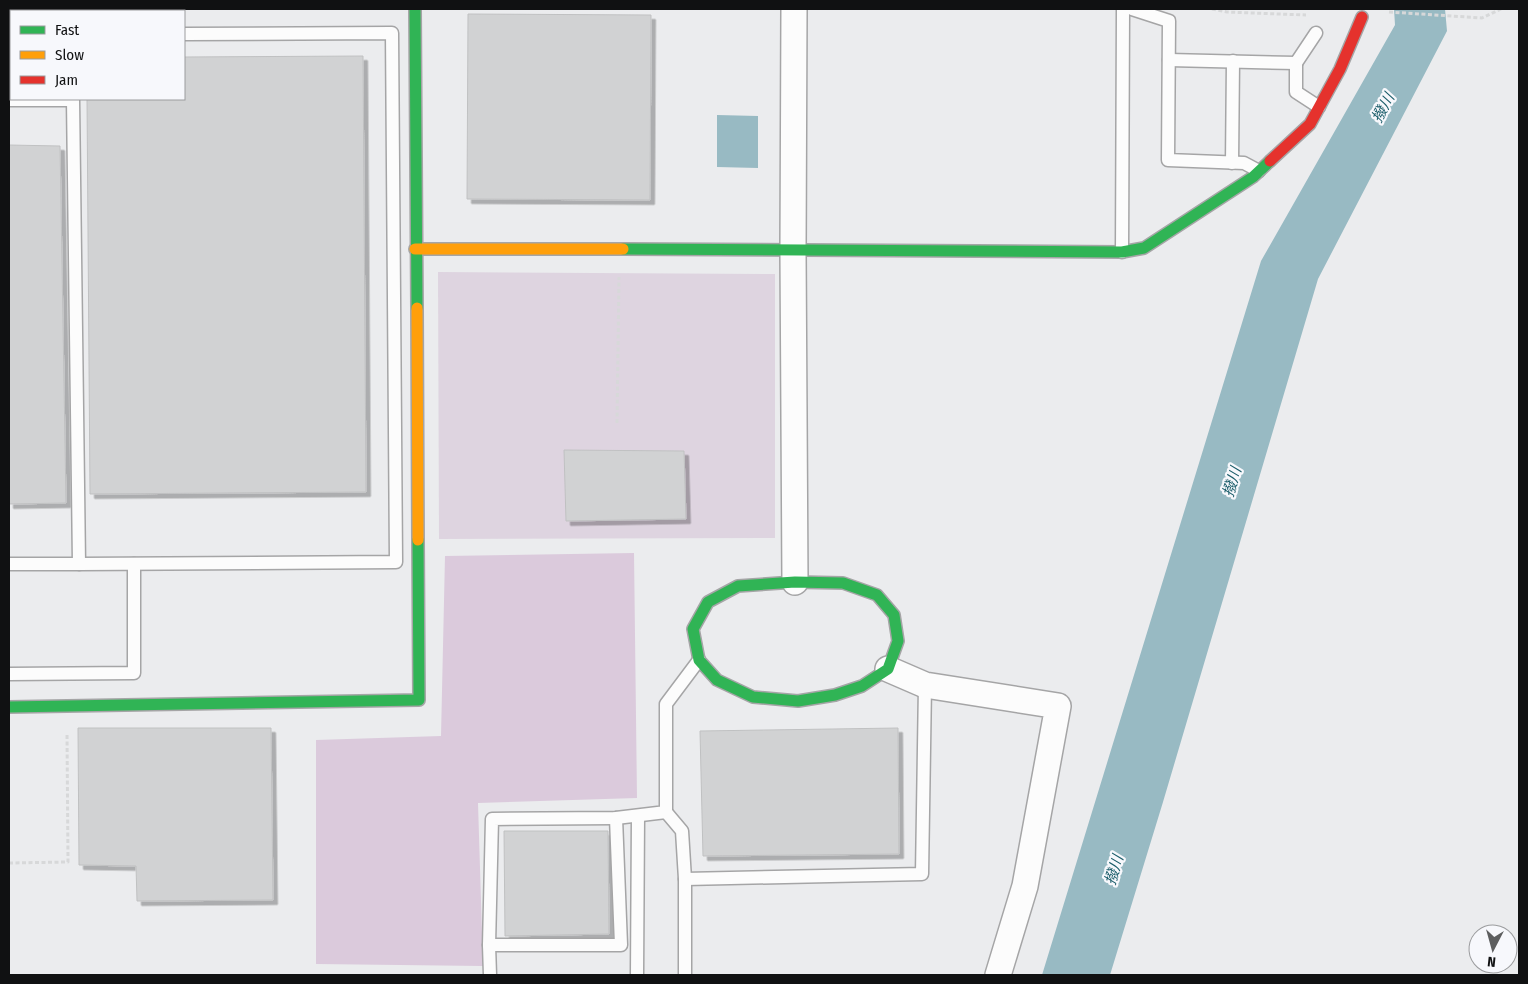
<svg xmlns="http://www.w3.org/2000/svg" width="1528" height="984" viewBox="0 0 1528 984" font-family="'Fira Sans Condensed','Noto Sans JP',sans-serif">
	<defs>
		<filter id="shadow"><feDropShadow dx="4.5" dy="4.5" stdDeviation="0" flood-color="#0004"/></filter>
	</defs>
	<rect width="100%" height="100%" fill="#ebecee"/>
	<path fill="#ded4e0" d="M438,272L775,274V538L439,539Z"/>
	<path fill="#dbcadc" d="M634,553L637,798L478,803L483,966L316,964V740L441,736L445,556Z"/>
	<g fill="#98bac3">
		<path d="M1394,9H1445L1447,31L1318,279L1163,802L1110,975H1042L1261,261L1395,25Z"/>
		<path d="M717,115L758,116V168L717,167Z"/>
	</g>
	<g fill="#d1d2d3" stroke="#c0c1c2" filter="url(#shadow)">
		<rect x="9" y="13" width="2" height="45"/>
		<path d="M468,14L651,15L650,200L467,199Z"/>
		<path d="M363,56L366,492L90,494L87,99H184V57Z"/>
		<path d="M9,145L60,146L66,503L9,504Z"/>
		<path d="M564,450L684,451L686,519L566,521Z"/>
		<path d="M78,728H271L273,900L137,901L136,866L79,865Z"/>
		<path d="M898,728L899,854L703,856L700,731Z"/>
		<path d="M504,831H608L609,934L505,936Z"/>
	</g>
	<g fill="none" stroke-linecap="round" stroke-linejoin="round">
		<defs>
			<g id="lane">
				<path d="M1132,9L1169,21L1168,160L1244,163L1259,171"/>
				<path d="M1169,60L1296,63L1316,33"/>
				<path d="M1296,63V92L1319,107"/>
				<path d="M9,100H73L79,564H9"/>
				<path d="M1232,163L1233,61"/>
				<path d="M1122,252L1123,9"/>
				<path d="M79,564L396,562L392,33L184,34"/>
				<path d="M9,674L134,673V564"/>
				<path d="M666,812L682,831L685,879V975"/>
				<path d="M685,879L922,874L925,685"/>
				<path d="M489,945H621L616,818"/>
				<path d="M490,975L489,945L492,819L616,818L666,812V704L699,660"/>
				<path d="M637,975L638,816"/>
			</g>
			<g id="street">
				<path d="M794,9L793,251L795,582"/>
				<path d="M888,669L925,685L1058,706L1025,886L998,975"/>
			</g>
			<g id="fast">
				<path d="M415,9L417,308"/>
				<path d="M623,249L1122,252L1144,248L1253,177L1270,161"/>
				<path d="M795,582L843,583L877,595L894,615L898,641L888,669L862,686L835,695L798,701L753,697L717,680L699,660L693,629L708,602L738,586Z"/>
				<path d="M9,707L419,700L418,540"/>
			</g>
			<g id="slow">
				<path d="M415,249H623"/>
				<path d="M417,308L418,540"/>
			</g>
			<path id="jam" d="M1270,161L1310,124L1340,69L1362,17"/>
		</defs>
		<use href="#lane" stroke="#a5a5a6" stroke-width="15"/>
		<use href="#street" stroke="#a5a5a6" stroke-width="28"/>
		<use href="#fast" stroke="#a5a5a6" stroke-width="14"/>
		<use href="#slow" stroke="#a5a5a6" stroke-width="14"/>
		<use href="#jam" stroke="#a5a5a6" stroke-width="14"/>
		<g stroke="#d7d8d9" stroke-width="3" stroke-dasharray="4 2.5" stroke-linecap="butt">
			<path d="M1212,9L1227,12L1306,15"/>
			<path d="M1389,12L1482,18L1501,9"/>
			<path d="M617,423L619,277"/>
			<path d="M9,863L68,862L67,733"/>
		</g>
		<use href="#lane" stroke="#fcfcfc" stroke-width="12"/>
		<use href="#street" stroke="#fcfcfc" stroke-width="25"/>
		<use href="#fast" stroke="#30b455" stroke-width="11"/>
		<use href="#slow" stroke="#ff9f0a" stroke-width="11"/>
		<use href="#jam" stroke="#e5322d" stroke-width="11"/>
	</g>
	<g text-anchor="middle" dominant-baseline="central" stroke-width="4.5" stroke-linejoin="round" paint-order="stroke">
		<g font-size="15" font-style="italic" fill="#1b5d6a" stroke="#f7f8fc">
			<text transform="translate(1383 108) rotate(-62)">撥川</text>
			<text transform="translate(1232 482) rotate(-73)">撥川</text>
			<text transform="translate(1114 870) rotate(-73)">撥川</text>
		</g>
	</g>
	<rect width="1528" height="984" fill="none" stroke="#101112" stroke-width="20"/>
	<rect x="10" y="10" width="175" height="90" fill="#f7f8fc" stroke="#9b9c9e"/>
	<rect x="20" y="26" width="25" height="8" fill="#30b455" stroke="#9b9c9e"/>
	<text x="55" y="35" font-size="15" fill="#101112">Fast</text>
	<rect x="20" y="51" width="25" height="8" fill="#ff9f0a" stroke="#9b9c9e"/>
	<text x="55" y="60" font-size="15" fill="#101112">Slow</text>
	<rect x="20" y="76" width="25" height="8" fill="#e5322d" stroke="#9b9c9e"/>
	<text x="55" y="85" font-size="15" fill="#101112">Jam</text>
	<g transform="translate(1493 949) rotate(186)"><circle r="24" fill="#f7f8fc" stroke="#9b9c9e"/>
	<path d="M0-4L9 19L0 12L-9 19Z" fill="#5d5e5f"/>
	<text y="-8" font-size="14" font-weight="bold" text-anchor="middle" fill="#101112">N</text>
	</g>
</svg>
